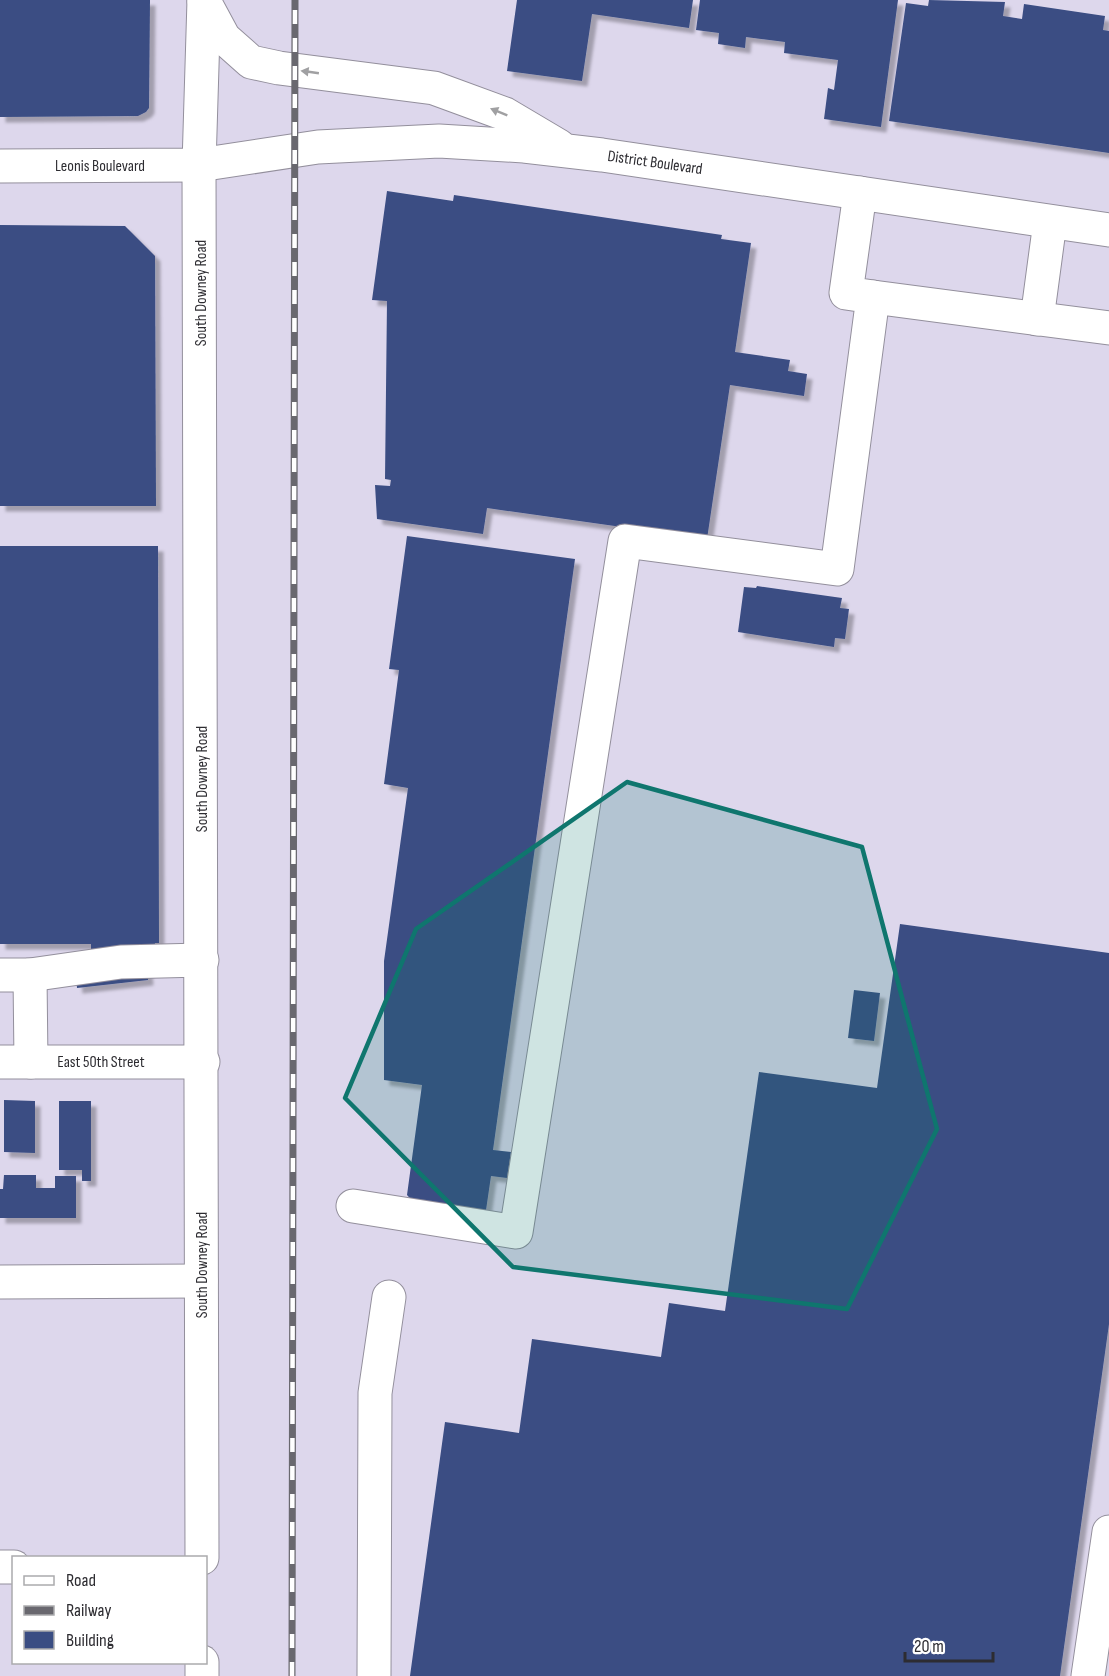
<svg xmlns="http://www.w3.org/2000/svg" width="1109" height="1676" viewBox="0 0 1109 1676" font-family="'Sofia Sans Condensed',sans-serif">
	<defs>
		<filter id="shadow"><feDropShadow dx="5.5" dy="5.5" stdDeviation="1.5" flood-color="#0004"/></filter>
	</defs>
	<rect width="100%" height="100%" fill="#e4e1ee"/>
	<path fill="#ddd7ec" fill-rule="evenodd" d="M0,0H1109V1676H0ZM14,1558H206V1662H14Z"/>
	<g fill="#3a4d83" filter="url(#shadow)">
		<path d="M0,0H150L149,108L146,112L138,116L0,117Z"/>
		<path d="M517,0H693L689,28L592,14L582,81L507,71Z"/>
		<path d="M700,0H898L881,127L824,119L828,88L834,90L838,60L784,53L785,42L746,37L745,48L718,44L719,33L696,30Z"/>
		<path d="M929,0L1005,2L1003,16L1022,19L1024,4L1105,16L1103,30L1109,31V153L889,121L906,3L928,6Z"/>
		<path d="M387,191L453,201L454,195L722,235L721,239L751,243L735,352L790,360L788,371L807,374L804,396L730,385L707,539L487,508L483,534L377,519L375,485L390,486L391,480L385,479L387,301L372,300Z"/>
		<path d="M0,225L125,226L155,256L156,506H0Z"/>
		<path d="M407,536L575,559L493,1150L511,1152L507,1178L491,1176L485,1217L417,1206L407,1195L422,1085L384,1080V961L408,788L384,784L399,670L389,669Z"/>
		<path d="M0,546H158L159,943H155L154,952H91V944H0Z"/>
		<path d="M757,586L842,598L840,608L849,609L845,639L835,638L834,647L738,632L744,587L756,588Z"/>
		<path d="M900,924L1109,953V1324L1060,1676H410L445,1422L519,1433L532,1339L661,1357L669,1303L725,1311L759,1072L877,1088Z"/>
		<path d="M147,968L148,980L77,988L76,977Z"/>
		<path d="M854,990L880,993L874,1041L848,1038Z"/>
		<path d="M4,1100L35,1101V1153L4,1152Z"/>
		<path d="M59,1101H91V1181H82V1170H59Z"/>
		<path d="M4,1175H36V1188H55V1176H76V1218H0V1189H3Z"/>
	</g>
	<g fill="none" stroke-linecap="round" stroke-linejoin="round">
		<defs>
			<g id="minor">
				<path d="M873,297L1109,328"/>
				<path d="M1037,319L1050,222"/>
				<path d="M0,975H30L121,962L202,960"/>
				<path d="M30,975L31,1062"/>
				<path d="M0,1062H203"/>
				<path d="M353,1206L516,1232L625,541L837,569L873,297L846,293L860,193"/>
				<path d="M0,1282L201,1281"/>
				<path d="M0,1567H14"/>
				<path d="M374,1676L375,1393L389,1297"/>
				<path d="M1088,1676L1109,1532"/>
			</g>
			<g id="major">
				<path d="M204,1L224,38L251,62L279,68L434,88L505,114L559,146"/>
				<path d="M0,166L199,165L318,147L439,141L524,146L602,155L1109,230"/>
				<path d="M202,1558L199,165L204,0"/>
				<path d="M202,1662V1676"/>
			</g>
		</defs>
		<use href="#minor" stroke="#938f9c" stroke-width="35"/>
		<use href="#major" stroke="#938f9c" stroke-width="35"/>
		<use href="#minor" stroke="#fff" stroke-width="33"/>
		<use href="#major" stroke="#fff" stroke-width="33"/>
		<defs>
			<path id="rail" d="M292,1676L295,0"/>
		</defs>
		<use href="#rail" stroke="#69686f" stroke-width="7"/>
		<use href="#rail" stroke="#fff" stroke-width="4.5" stroke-dasharray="14" stroke-linecap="butt"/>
	</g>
	<defs><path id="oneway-solid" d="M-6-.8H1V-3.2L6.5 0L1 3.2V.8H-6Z" transform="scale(1.5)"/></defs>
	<g fill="#a0a0a2">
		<use href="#oneway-solid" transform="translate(310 72) rotate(-172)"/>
		<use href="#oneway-solid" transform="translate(499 112) rotate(-158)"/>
	</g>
	<path fill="#0f766e" fill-opacity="0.2" stroke="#0f766e" stroke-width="4.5" stroke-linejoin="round" d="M627,782L862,847L937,1129L847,1309L513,1267L345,1098L416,929Z"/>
	<g text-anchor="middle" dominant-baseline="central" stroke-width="6" stroke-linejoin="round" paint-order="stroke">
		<g font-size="16" fill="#2d2c31" stroke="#fff">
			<text transform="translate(655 163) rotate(8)">District Boulevard</text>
			<text x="100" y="166">Leonis Boulevard</text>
			<text transform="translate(201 293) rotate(-90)">South Downey Road</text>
			<text transform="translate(202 779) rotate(-90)">South Downey Road</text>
			<text x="101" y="1062">East 50th Street</text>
			<text transform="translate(202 1265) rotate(-90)">South Downey Road</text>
		</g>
	</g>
	<rect x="12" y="1556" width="195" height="108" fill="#ffffff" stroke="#ababad" stroke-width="1.5"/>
	<rect x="24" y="1576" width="30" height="9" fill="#ffffff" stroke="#ababad" stroke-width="1.5"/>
	<text x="66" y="1586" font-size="18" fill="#2d2c31">Road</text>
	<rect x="24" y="1606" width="30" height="9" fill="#69686f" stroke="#ababad" stroke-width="1.5"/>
	<text x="66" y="1616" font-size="18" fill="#2d2c31">Railway</text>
	<rect x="24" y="1631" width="30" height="18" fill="#3a4d83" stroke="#ababad" stroke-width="1.5"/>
	<text x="66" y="1646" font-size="18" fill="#2d2c31">Building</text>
	<path d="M905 1652v9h88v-9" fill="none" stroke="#2d2c31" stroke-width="3"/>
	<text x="914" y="1652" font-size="18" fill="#2d2c31" stroke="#ffffff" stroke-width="4.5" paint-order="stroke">20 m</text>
</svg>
